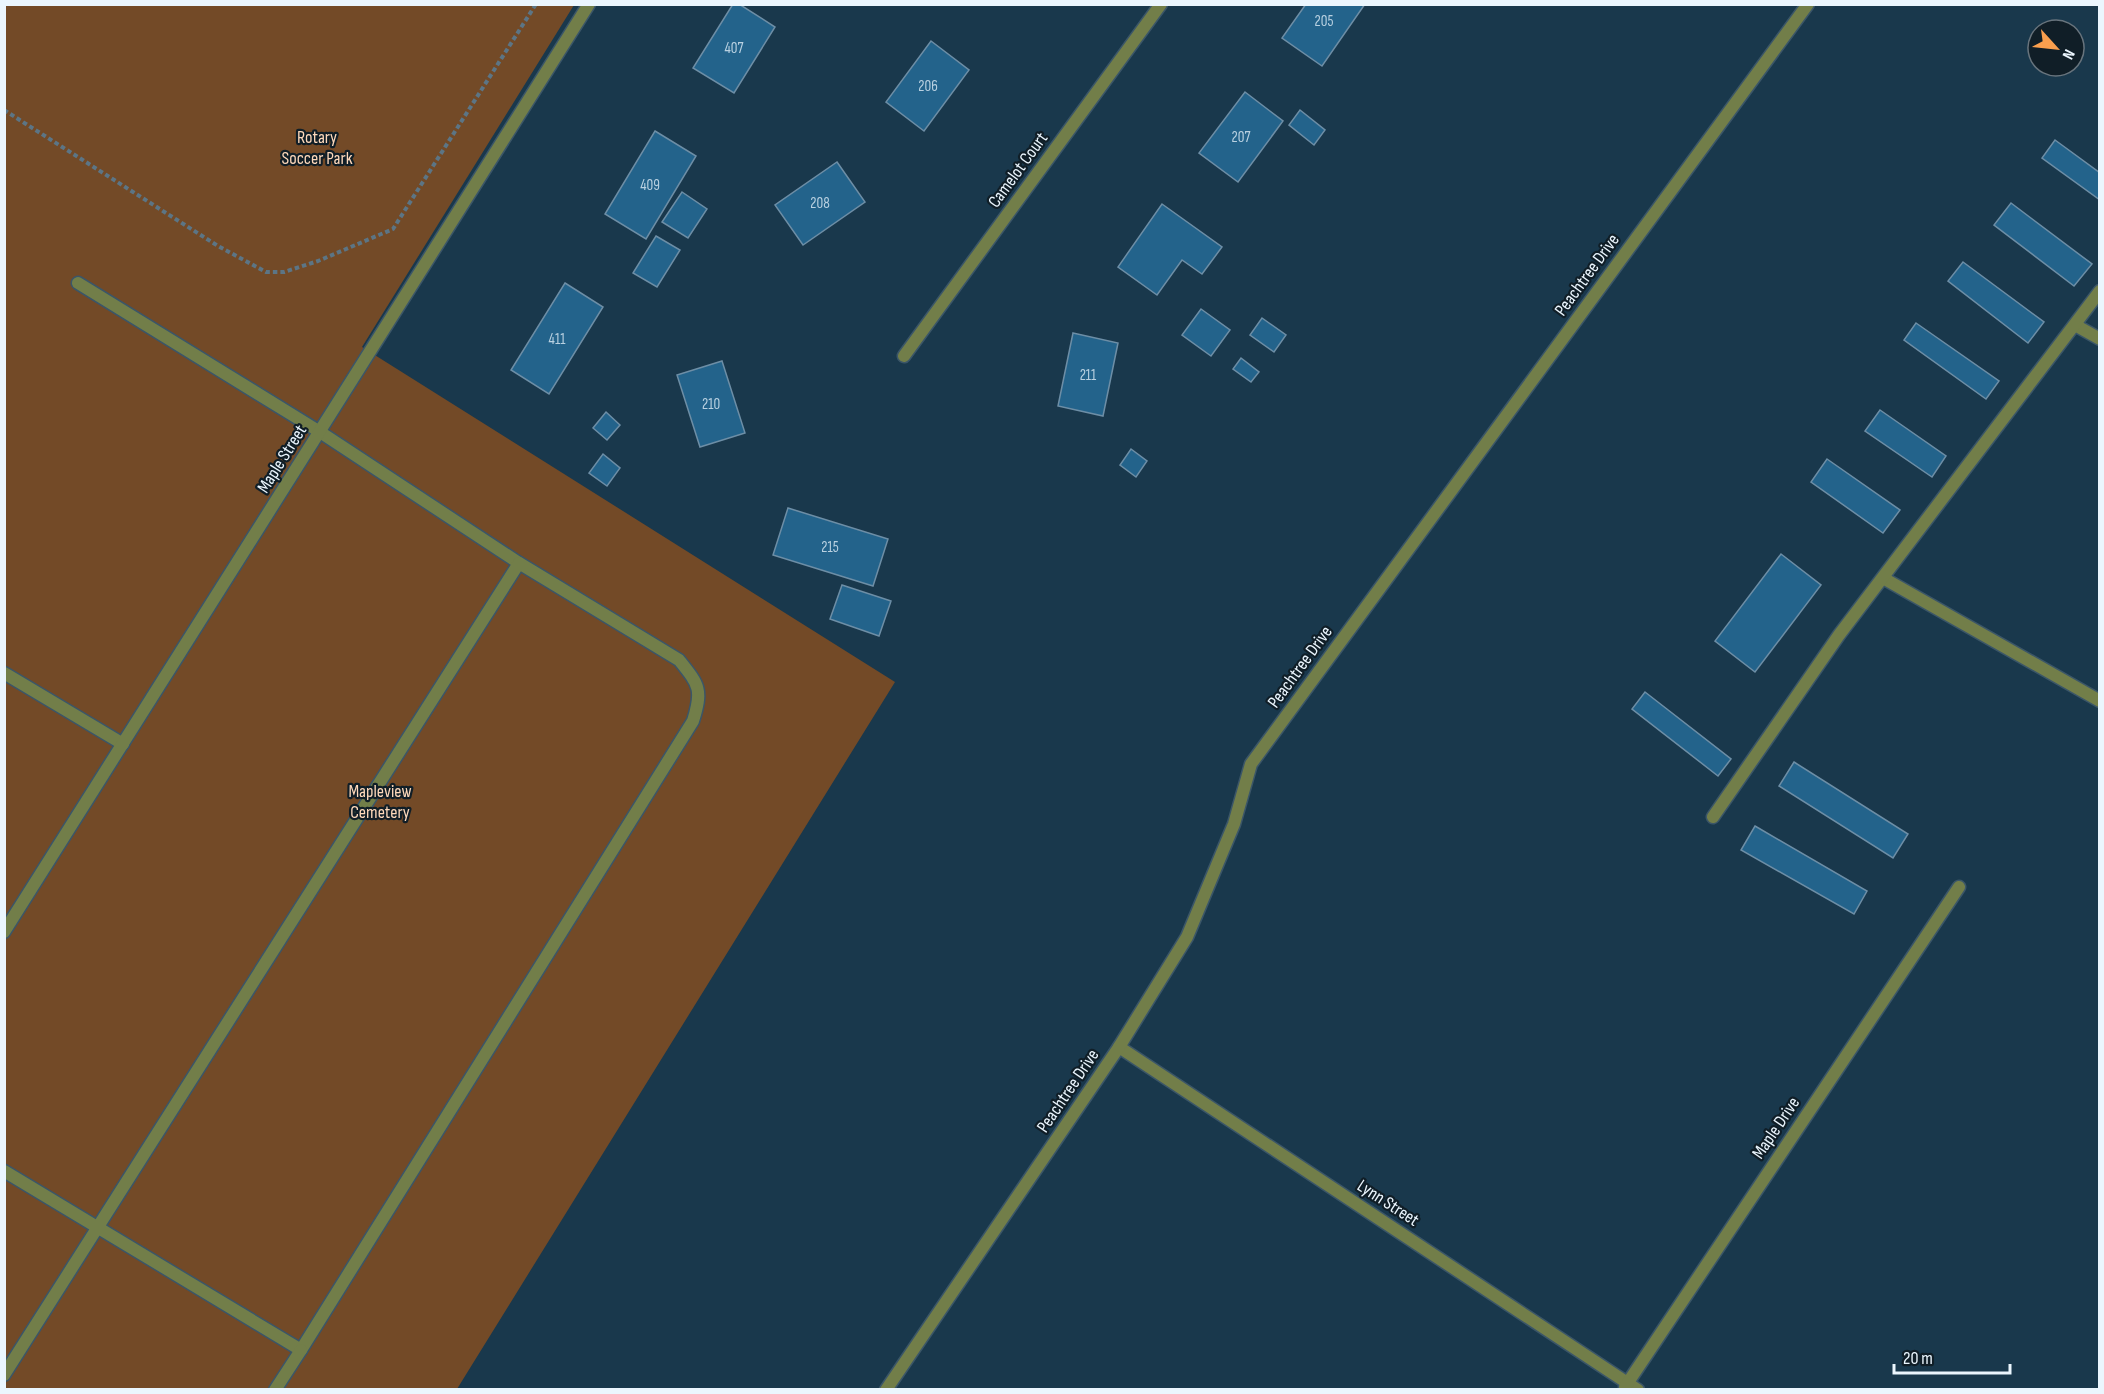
<svg xmlns="http://www.w3.org/2000/svg" width="2104" height="1394" viewBox="0 0 2104 1394" font-family="'Sofia Sans Condensed',sans-serif">
	<rect width="100%" height="100%" fill="#19384c"/>
	<path fill="#734a27" d="M5,5H574L362,347L895,682L457,1389L5,1390Z"/>
	<g fill="#23638b" stroke="#6d8ea6" stroke-width="1.5">
		<path d="M733,4H739L775,27L734,93L693,68Z"/>
		<path d="M1306,4H1365L1322,66L1282,38Z"/>
		<path d="M931,41L969,70L924,131L886,102Z"/>
		<path d="M1245,92L1283,121L1238,182L1199,153Z"/>
		<path d="M1300,110L1325,130L1314,145L1289,125Z"/>
		<path d="M655,131L696,156L646,239L605,214Z"/>
		<path d="M2055,140L2100,173V200L2042,158Z"/>
		<path d="M837,162L865,202L803,245L775,205Z"/>
		<path d="M682,192L707,209L688,238L662,222Z"/>
		<path d="M2011,203L2092,264L2074,286L1994,225Z"/>
		<path d="M1162,204L1222,247L1202,274L1182,260L1157,295L1118,267Z"/>
		<path d="M656,236L680,250L657,287L633,273Z"/>
		<path d="M1963,262L2044,322L2028,343L1948,281Z"/>
		<path d="M565,283L603,307L549,394L511,370Z"/>
		<path d="M1201,309L1230,330L1211,356L1182,335Z"/>
		<path d="M1262,318L1286,335L1274,352L1250,335Z"/>
		<path d="M1916,323L1999,381L1986,399L1904,340Z"/>
		<path d="M1073,333L1118,343L1103,416L1058,406Z"/>
		<path d="M1241,358L1259,372L1251,382L1233,369Z"/>
		<path d="M722,361L745,433L700,447L677,375Z"/>
		<path d="M1880,410L1946,456L1932,477L1865,431Z"/>
		<path d="M606,412L620,425L607,440L593,428Z"/>
		<path d="M1131,449L1147,461L1136,477L1120,465Z"/>
		<path d="M603,454L620,468L607,486L589,473Z"/>
		<path d="M1827,459L1900,510L1883,533L1811,482Z"/>
		<path d="M788,508L888,539L873,586L773,555Z"/>
		<path d="M1781,554L1821,585L1755,672L1715,641Z"/>
		<path d="M842,585L891,601L879,636L830,619Z"/>
		<path d="M1645,692L1731,759L1718,776L1632,709Z"/>
		<path d="M1794,762L1908,834L1893,858L1779,786Z"/>
		<path d="M1755,826L1867,891L1854,914L1741,850Z"/>
	</g>
	<g fill="none" stroke-linecap="round" stroke-linejoin="round">
		<defs>
			<g id="service">
				<path d="M78,283L320,432L519,563"/>
				<path d="M2075,325L2100,339"/>
				<path d="M1883,578L2100,701"/>
				<path d="M4,673L123,744"/>
				<path d="M1713,817L1839,635L2100,291"/>
				<path d="M4,1171L301,1350L693,721C703,689 699,685 679,660L519,563L4,1375"/>
				<path d="M275,1390L301,1350"/>
			</g>
			<g id="minor">
				<path d="M904,356L1161,4"/>
				<path d="M4,932L589,4"/>
				<path d="M1119,1047L1638,1390"/>
				<path d="M1625,1387L1959,887"/>
				<path d="M886,1390L1119,1047L1187,937L1234,824L1251,764L1808,4"/>
			</g>
		</defs>
		<use href="#service" stroke="#3b5668" stroke-width="15"/>
		<use href="#minor" stroke="#3b5668" stroke-width="15"/>
		<path stroke="#5c7585" stroke-width="4" stroke-dasharray="4.5 3" stroke-linecap="butt" d="M4,110L218,246L266,272H284L318,261L393,229L536,4"/>
		<use href="#service" stroke="#727e49" stroke-width="12"/>
		<use href="#minor" stroke="#727e49" stroke-width="12"/>
	</g>
	<g text-anchor="middle" dominant-baseline="central" stroke-width="4.5" stroke-linejoin="round" paint-order="stroke">
		<g font-size="15" fill="#b9d1e1">
			<text x="1324" y="21">205</text>
			<text x="734" y="48">407</text>
			<text x="928" y="86">206</text>
			<text x="1241" y="137">207</text>
			<text x="650" y="185">409</text>
			<text x="820" y="203">208</text>
			<text x="557" y="339">411</text>
			<text x="1088" y="375">211</text>
			<text x="711" y="404">210</text>
			<text x="830" y="547">215</text>
		</g>
		<g font-size="18" fill="#fed9bb" stroke="#101e27">
			<text x="317" y="137">Rotary<tspan x="317" dy="21">Soccer Park</tspan></text>
			<text x="380" y="791">Mapleview<tspan x="380" dy="21">Cemetery</tspan></text>
		</g>
		<g font-size="18" fill="#ebf6fe" stroke="#101e27">
			<text transform="translate(1018 170) rotate(-54)">Camelot Court</text>
			<text transform="translate(1587 275) rotate(-54)">Peachtree Drive</text>
			<text transform="translate(282 459) rotate(-58)">Maple Street</text>
			<text transform="translate(1300 667) rotate(-54)">Peachtree Drive</text>
			<text transform="translate(1068 1091) rotate(-56)">Peachtree Drive</text>
			<text transform="translate(1776 1128) rotate(-56)">Maple Drive</text>
			<text transform="translate(1388 1203) rotate(33)">Lynn Street</text>
		</g>
	</g>
	<rect width="2104" height="1394" fill="none" stroke="#ebf6fe" stroke-width="12"/>
	<g transform="translate(2056 48) rotate(117)"><circle r="28" fill="#101e27" stroke="#68747d" stroke-width="1.5"/>
	<path d="M0-4.5L10 22L0 15L-10 22Z" fill="#fa9f4e"/>
	<text y="-9" font-size="16" font-weight="bold" text-anchor="middle" fill="#ebf6fe">N</text>
	</g>
	<path d="M1894 1364v9h116v-9" fill="none" stroke="#ebf6fe" stroke-width="3"/>
	<text x="1903" y="1364" font-size="18" fill="#ebf6fe" stroke="#101e27" stroke-width="4.5" paint-order="stroke">20 m</text>
</svg>
